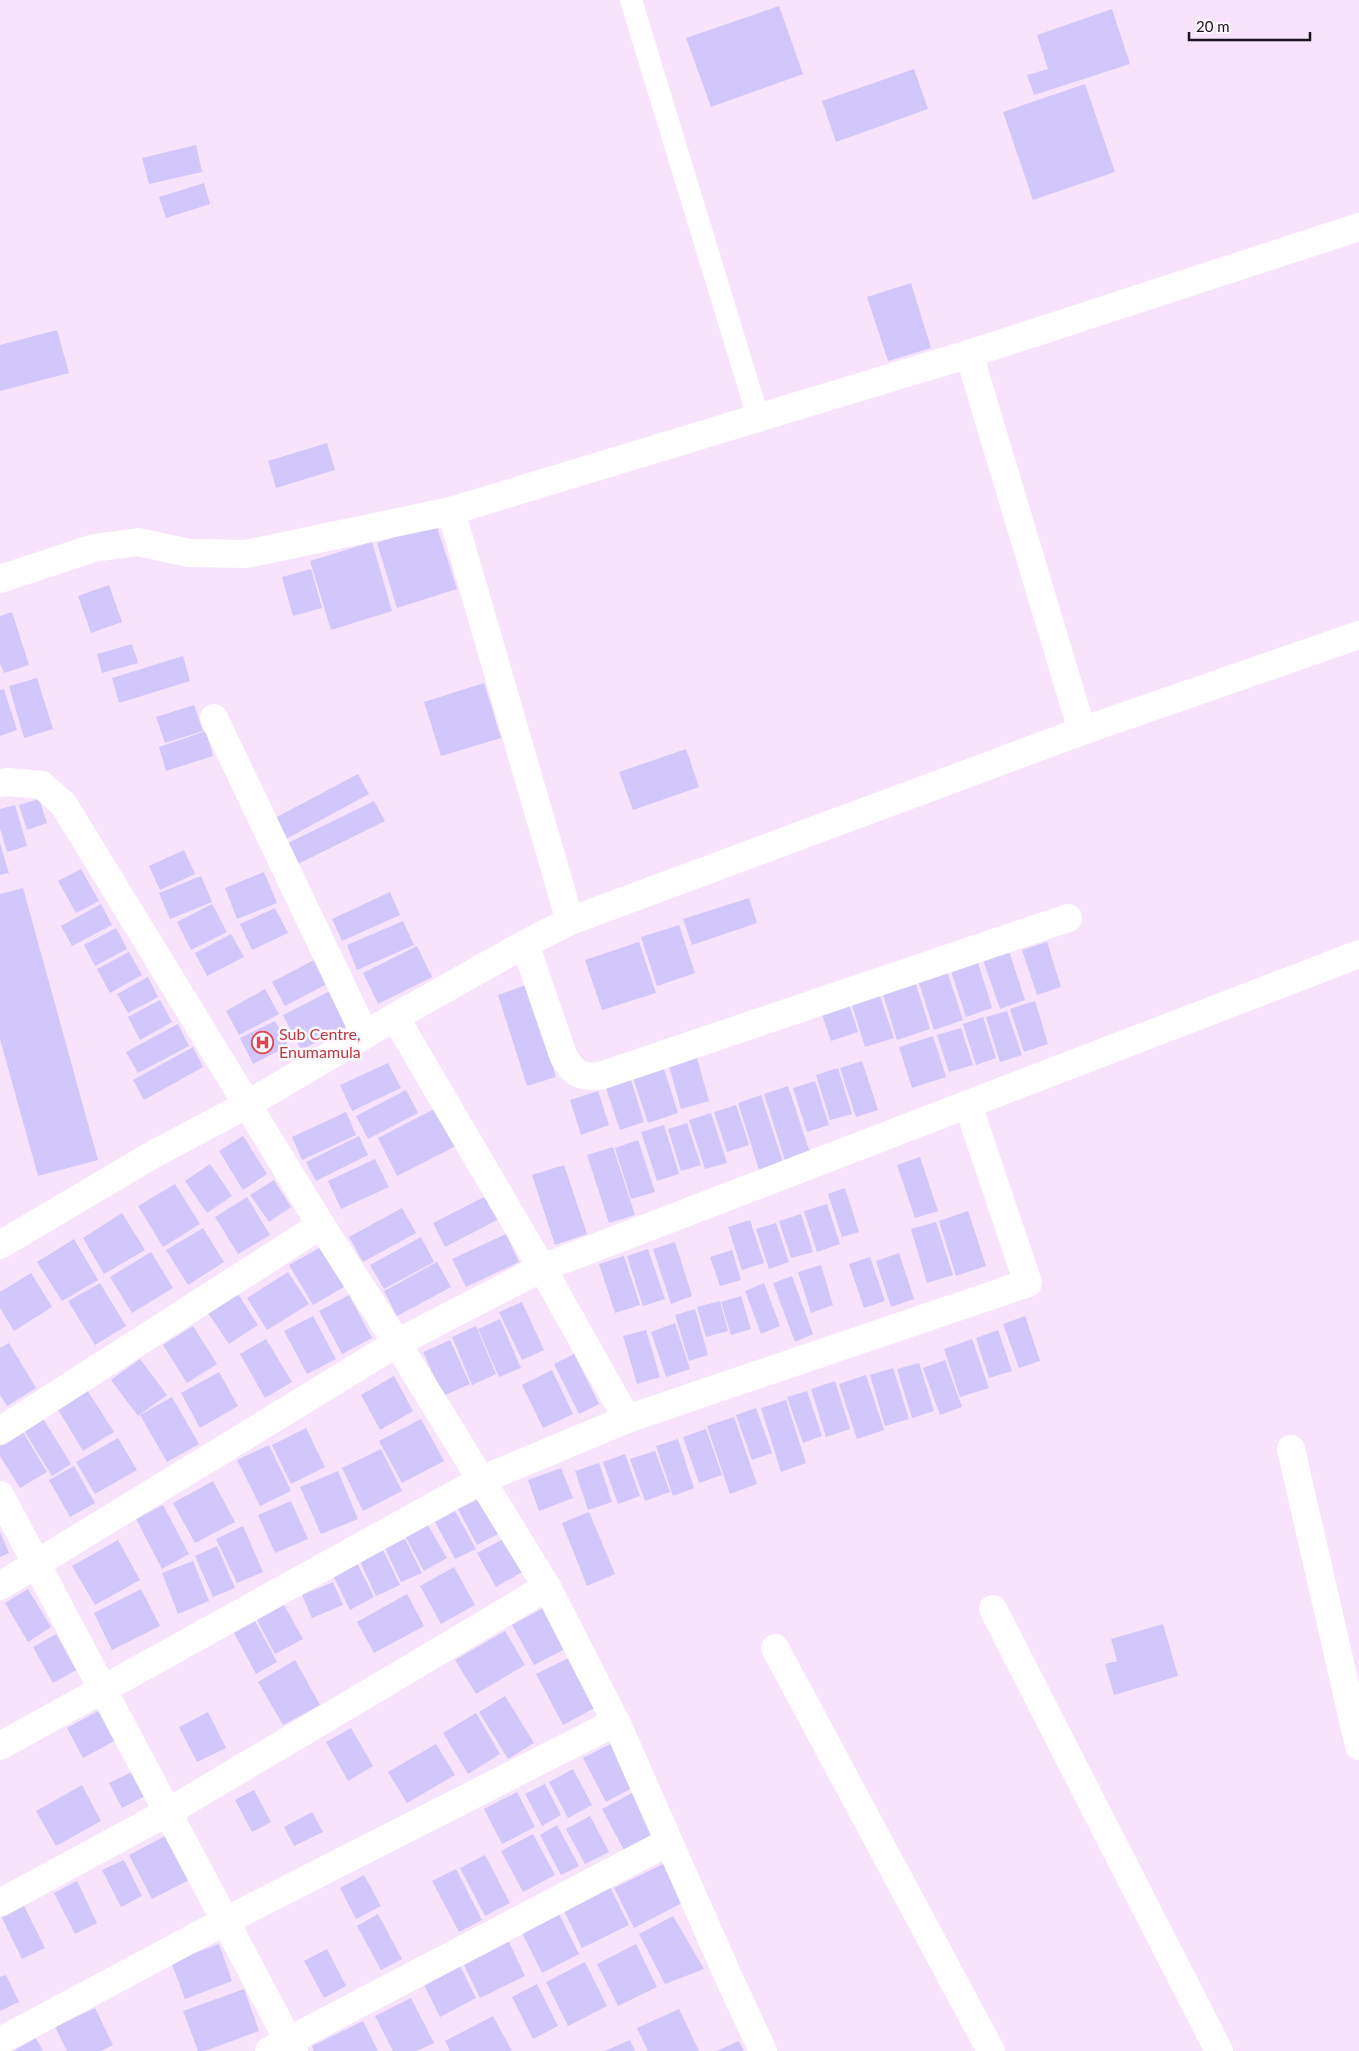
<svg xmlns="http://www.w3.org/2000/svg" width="1359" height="2051" viewBox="0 0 1359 2051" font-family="Lato,sans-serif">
	<rect width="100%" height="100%" fill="#f7e4fc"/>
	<g fill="#d1c7fa">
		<path d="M779,6L803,74L711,107L686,38Z"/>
		<path d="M1112,9L1130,64L1034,95L1027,75L1048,69L1037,35Z"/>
		<path d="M914,69L928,109L836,142L822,101Z"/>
		<path d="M1085,84L1115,172L1033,200L1003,112Z"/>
		<path d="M196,145L202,172L149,184L142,158Z"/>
		<path d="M204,183L210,204L166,218L159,197Z"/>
		<path d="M911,283L931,348L888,361L867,297Z"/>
		<path d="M57,330L69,373L0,391V345Z"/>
		<path d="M327,443L335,470L276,488L268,461Z"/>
		<path d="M436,524L457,589L397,608L377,543Z"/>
		<path d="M372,542L392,611L331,630L310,561Z"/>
		<path d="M311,569L322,608L293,616L282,577Z"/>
		<path d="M109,585L122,622L91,633L78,596Z"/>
		<path d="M12,612L29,665L4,673L0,663V616Z"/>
		<path d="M132,644L138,663L102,673L97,654Z"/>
		<path d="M183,656L190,681L119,703L112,678Z"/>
		<path d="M37,678L53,729L24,738L9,686Z"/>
		<path d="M484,683L501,738L441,756L424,702Z"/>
		<path d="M4,689L17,730L0,736V690Z"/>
		<path d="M194,705L203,731L165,743L156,717Z"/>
		<path d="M206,731L213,756L166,771L159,747Z"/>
		<path d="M686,749L699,787L633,810L619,772Z"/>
		<path d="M358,774L369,794L286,839L275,818Z"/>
		<path d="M39,799L47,823L27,830L19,805Z"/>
		<path d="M374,801L385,821L298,864L288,843Z"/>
		<path d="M15,805L27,846L7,852L0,828V809Z"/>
		<path d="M0,843L9,873L0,875Z"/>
		<path d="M184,850L195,874L160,890L149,866Z"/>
		<path d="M81,869L99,901L76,913L58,881Z"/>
		<path d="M264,872L277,903L237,919L225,888Z"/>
		<path d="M201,876L212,902L170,919L159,893Z"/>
		<path d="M23,888L98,1160L38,1176L0,1039V894Z"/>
		<path d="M390,892L400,915L342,941L332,919Z"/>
		<path d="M749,898L757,923L692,945L683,919Z"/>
		<path d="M101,904L112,925L72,946L61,926Z"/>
		<path d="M212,904L227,932L191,950L177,922Z"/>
		<path d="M275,908L288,933L252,950L240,924Z"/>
		<path d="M403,921L414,945L357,970L347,945Z"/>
		<path d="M679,925L695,973L657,986L641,937Z"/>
		<path d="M116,928L127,949L95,966L84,945Z"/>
		<path d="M231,934L244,957L207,976L195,953Z"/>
		<path d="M639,942L656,993L602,1010L585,960Z"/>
		<path d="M1047,942L1061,987L1037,995L1022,950Z"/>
		<path d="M417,946L432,977L378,1004L363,973Z"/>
		<path d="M1009,951L1025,1000L1000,1009L983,960Z"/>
		<path d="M129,952L142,975L110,993L97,969Z"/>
		<path d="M977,959L992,1008L966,1017L950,968Z"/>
		<path d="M314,960L327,984L285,1006L272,982Z"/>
		<path d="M946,968L963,1020L934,1030L917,977Z"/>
		<path d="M148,977L158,997L128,1013L117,994Z"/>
		<path d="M915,981L930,1029L897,1040L882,991Z"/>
		<path d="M526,985L556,1077L527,1086L498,995Z"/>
		<path d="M877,987L894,1038L865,1047L849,996Z"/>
		<path d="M265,989L279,1014L239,1035L226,1011Z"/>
		<path d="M330,991L348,1026L301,1050L283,1015Z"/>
		<path d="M160,1000L172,1022L140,1040L128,1017Z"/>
		<path d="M1035,1001L1048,1044L1024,1052L1010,1009Z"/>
		<path d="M849,1004L858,1032L831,1041L821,1012Z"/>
		<path d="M1007,1011L1022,1055L1000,1062L986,1017Z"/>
		<path d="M983,1017L996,1058L976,1065L963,1024Z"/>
		<path d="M275,1021L288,1046L253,1064L240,1038Z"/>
		<path d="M178,1024L189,1046L138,1073L126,1052Z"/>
		<path d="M961,1028L973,1065L949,1072L937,1035Z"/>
		<path d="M933,1036L946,1077L912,1088L899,1047Z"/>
		<path d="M193,1047L203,1067L144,1100L133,1080Z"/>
		<path d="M695,1051L709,1101L681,1109L667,1059Z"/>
		<path d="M862,1061L878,1110L856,1117L840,1068Z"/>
		<path d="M388,1063L401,1088L352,1111L340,1085Z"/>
		<path d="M838,1068L852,1114L830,1120L816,1075Z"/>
		<path d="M664,1069L678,1113L648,1123L633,1078Z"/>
		<path d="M630,1077L644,1122L620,1130L605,1085Z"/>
		<path d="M815,1081L829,1125L807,1132L793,1088Z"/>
		<path d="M788,1086L812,1159L787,1167L764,1094Z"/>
		<path d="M406,1090L418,1113L368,1139L356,1116Z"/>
		<path d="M598,1091L609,1125L581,1135L570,1100Z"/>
		<path d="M761,1095L783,1162L759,1170L738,1103Z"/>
		<path d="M736,1105L749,1145L727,1152L714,1112Z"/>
		<path d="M438,1107L458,1145L397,1176L378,1138Z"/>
		<path d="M346,1112L356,1135L302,1160L292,1137Z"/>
		<path d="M711,1113L727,1163L705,1169L689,1120Z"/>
		<path d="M687,1123L701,1165L681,1171L668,1129Z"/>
		<path d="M664,1125L679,1174L657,1181L641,1132Z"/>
		<path d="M243,1136L267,1174L243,1190L219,1151Z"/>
		<path d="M359,1136L368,1155L316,1181L306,1162Z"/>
		<path d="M638,1140L655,1192L631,1199L615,1148Z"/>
		<path d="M613,1147L635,1215L609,1223L587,1155Z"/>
		<path d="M920,1157L938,1211L915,1218L897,1165Z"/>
		<path d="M375,1159L389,1187L341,1209L328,1181Z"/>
		<path d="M210,1164L232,1196L207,1213L185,1181Z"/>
		<path d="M564,1165L587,1234L555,1245L532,1175Z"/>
		<path d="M274,1180L291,1207L269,1222L250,1195Z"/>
		<path d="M175,1184L200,1224L163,1247L138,1206Z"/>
		<path d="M845,1188L859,1232L842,1237L828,1194Z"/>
		<path d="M488,1195L501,1218L445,1247L433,1223Z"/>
		<path d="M247,1197L270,1235L238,1254L215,1217Z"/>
		<path d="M827,1204L840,1244L817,1252L804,1211Z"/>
		<path d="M402,1208L416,1233L363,1262L349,1237Z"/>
		<path d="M968,1211L986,1266L956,1276L939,1221Z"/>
		<path d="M122,1213L145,1250L104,1274L83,1238Z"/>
		<path d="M801,1214L813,1252L791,1258L779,1221Z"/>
		<path d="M750,1220L764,1263L742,1270L728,1227Z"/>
		<path d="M936,1222L953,1275L927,1283L911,1229Z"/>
		<path d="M776,1223L789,1262L769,1269L756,1229Z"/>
		<path d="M203,1228L224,1262L188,1285L166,1250Z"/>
		<path d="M506,1234L519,1262L466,1287L452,1259Z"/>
		<path d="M421,1237L434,1262L384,1289L370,1265Z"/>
		<path d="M74,1239L98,1280L62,1301L37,1262Z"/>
		<path d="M675,1242L692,1296L671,1304L653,1249Z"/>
		<path d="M321,1247L344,1287L313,1305L289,1265Z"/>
		<path d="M648,1249L665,1299L643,1306L627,1256Z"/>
		<path d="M732,1250L741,1280L720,1286L710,1257Z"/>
		<path d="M151,1252L173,1288L132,1313L110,1277Z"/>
		<path d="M899,1253L914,1299L891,1307L876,1261Z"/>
		<path d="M624,1256L640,1305L615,1313L599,1264Z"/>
		<path d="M870,1257L885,1301L864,1308L849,1264Z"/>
		<path d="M437,1262L451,1287L397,1316L384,1291Z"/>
		<path d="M821,1265L833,1305L811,1313L798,1272Z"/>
		<path d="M288,1272L309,1304L267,1330L247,1298Z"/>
		<path d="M31,1273L52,1307L14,1331L0,1308V1292Z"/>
		<path d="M792,1276L813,1334L795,1342L773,1283Z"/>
		<path d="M100,1283L126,1326L95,1345L68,1301Z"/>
		<path d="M764,1283L780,1326L761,1334L745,1291Z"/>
		<path d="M238,1294L258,1325L229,1344L208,1313Z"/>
		<path d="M349,1295L372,1338L342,1354L319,1311Z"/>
		<path d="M741,1296L751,1329L731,1335L721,1302Z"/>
		<path d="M720,1301L728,1331L706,1337L697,1307Z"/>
		<path d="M522,1302L544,1350L522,1360L499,1312Z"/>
		<path d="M695,1309L708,1355L689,1361L675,1315Z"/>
		<path d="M313,1316L336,1359L307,1374L284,1331Z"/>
		<path d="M1025,1316L1040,1361L1019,1368L1003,1324Z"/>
		<path d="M500,1319L521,1368L499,1377L478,1329Z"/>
		<path d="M675,1323L690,1369L666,1377L651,1332Z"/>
		<path d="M193,1326L217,1364L187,1383L163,1345Z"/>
		<path d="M476,1326L496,1374L472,1385L452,1337Z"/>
		<path d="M646,1330L660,1377L637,1384L623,1336Z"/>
		<path d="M998,1330L1012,1371L989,1378L976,1338Z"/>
		<path d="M266,1339L292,1382L265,1398L240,1354Z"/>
		<path d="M972,1339L989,1388L960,1397L944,1349Z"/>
		<path d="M450,1340L470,1384L443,1396L423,1352Z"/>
		<path d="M9,1343L36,1388L7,1406L0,1395V1348Z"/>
		<path d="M574,1354L599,1404L579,1414L554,1364Z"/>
		<path d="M140,1359L167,1395L138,1416L111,1380Z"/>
		<path d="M945,1360L962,1407L940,1415L923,1368Z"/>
		<path d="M919,1363L934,1411L912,1418L897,1369Z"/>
		<path d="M893,1368L909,1419L885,1426L870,1375Z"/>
		<path d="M552,1370L573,1414L543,1428L522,1385Z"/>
		<path d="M219,1372L238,1406L200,1428L181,1393Z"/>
		<path d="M866,1375L884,1430L857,1439L839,1384Z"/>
		<path d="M394,1376L413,1411L380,1430L361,1395Z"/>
		<path d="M835,1381L850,1429L826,1437L811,1389Z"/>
		<path d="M87,1390L114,1432L83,1451L57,1408Z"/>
		<path d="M807,1391L822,1436L803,1443L787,1397Z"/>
		<path d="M172,1397L199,1444L167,1462L140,1415Z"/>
		<path d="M786,1400L806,1463L781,1472L761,1408Z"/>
		<path d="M756,1408L772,1453L752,1460L736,1415Z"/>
		<path d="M42,1417L71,1464L52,1476L23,1429Z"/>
		<path d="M734,1417L757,1484L730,1494L707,1426Z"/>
		<path d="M421,1419L444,1461L402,1483L379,1441Z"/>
		<path d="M306,1428L325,1467L291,1484L272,1445Z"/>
		<path d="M706,1429L722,1475L699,1483L683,1437Z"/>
		<path d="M23,1432L47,1472L20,1488L0,1456V1446Z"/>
		<path d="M118,1438L137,1470L95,1494L76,1462Z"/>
		<path d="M678,1439L694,1488L673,1496L656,1446Z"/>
		<path d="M269,1445L291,1491L260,1506L237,1460Z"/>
		<path d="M381,1449L402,1491L363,1511L342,1468Z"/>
		<path d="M655,1451L670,1492L645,1501L630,1459Z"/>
		<path d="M625,1454L640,1496L618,1504L603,1462Z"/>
		<path d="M599,1463L612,1502L588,1510L575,1471Z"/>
		<path d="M74,1466L95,1503L70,1517L49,1480Z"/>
		<path d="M561,1468L573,1498L539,1511L528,1480Z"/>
		<path d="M338,1471L358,1519L321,1534L300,1487Z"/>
		<path d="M213,1481L235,1522L195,1543L173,1503Z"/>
		<path d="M479,1499L498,1534L477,1545L458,1509Z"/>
		<path d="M291,1501L308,1539L275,1553L258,1515Z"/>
		<path d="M163,1505L189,1554L162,1569L136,1519Z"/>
		<path d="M455,1511L476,1549L455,1559L435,1522Z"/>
		<path d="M589,1512L615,1574L587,1586L562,1523Z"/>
		<path d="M426,1522L447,1558L424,1571L404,1534Z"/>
		<path d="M243,1526L263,1572L237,1583L216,1539Z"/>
		<path d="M0,1532L9,1553L0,1557Z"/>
		<path d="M505,1538L524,1571L496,1587L477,1553Z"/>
		<path d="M405,1539L422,1573L401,1582L385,1548Z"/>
		<path d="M118,1540L140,1580L95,1605L72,1566Z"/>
		<path d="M217,1546L235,1588L213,1597L195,1556Z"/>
		<path d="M381,1546L400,1585L376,1596L358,1557Z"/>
		<path d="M193,1561L209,1601L178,1614L162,1573Z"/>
		<path d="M356,1561L374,1597L350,1610L332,1573Z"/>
		<path d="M454,1567L475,1605L441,1624L420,1586Z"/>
		<path d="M333,1582L343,1605L312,1618L302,1595Z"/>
		<path d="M28,1589L51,1627L28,1642L5,1603Z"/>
		<path d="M141,1589L160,1626L112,1650L94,1613Z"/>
		<path d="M407,1594L424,1626L374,1653L357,1622Z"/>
		<path d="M283,1603L303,1639L275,1654L256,1618Z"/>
		<path d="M549,1605L571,1646L534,1665L512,1625Z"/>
		<path d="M255,1621L277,1662L256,1674L233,1631Z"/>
		<path d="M1163,1624L1178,1676L1114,1695L1105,1664L1117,1661L1111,1639Z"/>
		<path d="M505,1631L525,1665L476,1694L455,1660Z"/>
		<path d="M56,1634L76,1670L53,1683L33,1647Z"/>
		<path d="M577,1654L602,1704L563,1725L536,1674Z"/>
		<path d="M295,1660L320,1705L283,1725L258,1682Z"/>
		<path d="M505,1696L534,1743L508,1759L479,1712Z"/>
		<path d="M100,1710L116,1740L83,1758L67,1728Z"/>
		<path d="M208,1712L226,1748L197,1762L179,1727Z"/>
		<path d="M476,1713L500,1754L468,1774L443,1733Z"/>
		<path d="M351,1728L373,1766L348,1781L326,1742Z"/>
		<path d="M616,1741L639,1784L606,1802L583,1758Z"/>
		<path d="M436,1744L455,1775L407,1803L388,1772Z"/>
		<path d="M573,1769L592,1805L568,1818L549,1782Z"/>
		<path d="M134,1771L147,1795L122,1808L109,1783Z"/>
		<path d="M545,1784L561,1815L542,1826L525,1794Z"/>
		<path d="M82,1785L101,1821L56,1846L36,1811Z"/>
		<path d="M254,1790L271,1822L252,1832L235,1800Z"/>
		<path d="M517,1792L535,1827L502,1844L484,1809Z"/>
		<path d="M634,1792L657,1835L625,1852L602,1809Z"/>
		<path d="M312,1812L323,1832L294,1846L284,1827Z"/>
		<path d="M590,1816L609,1852L585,1864L566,1829Z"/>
		<path d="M557,1825L579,1866L561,1875L540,1835Z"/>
		<path d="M169,1834L191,1879L152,1899L129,1855Z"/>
		<path d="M533,1834L555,1875L523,1892L501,1851Z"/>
		<path d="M485,1855L510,1903L485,1916L460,1868Z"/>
		<path d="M124,1860L142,1896L121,1907L102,1870Z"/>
		<path d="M663,1864L682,1903L634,1928L614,1888Z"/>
		<path d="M456,1869L482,1920L459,1932L432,1881Z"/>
		<path d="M364,1875L381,1906L356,1919L340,1888Z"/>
		<path d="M77,1881L97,1923L75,1934L54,1893Z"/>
		<path d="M610,1887L629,1925L582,1948L564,1911Z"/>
		<path d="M22,1902L45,1948L22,1959L0,1914Z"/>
		<path d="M378,1914L402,1959L381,1970L357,1926Z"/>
		<path d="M559,1914L579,1954L542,1973L522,1933Z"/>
		<path d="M673,1916L704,1969L665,1984L639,1934Z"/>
		<path d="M509,1942L525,1976L480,1998L464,1965Z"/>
		<path d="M219,1944L232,1981L185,1999L171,1962Z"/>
		<path d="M636,1944L657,1987L618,2006L597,1964Z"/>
		<path d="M327,1949L346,1986L324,1998L304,1961Z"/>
		<path d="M585,1962L607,2006L568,2026L546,1982Z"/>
		<path d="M460,1966L476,1998L440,2017L424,1985Z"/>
		<path d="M6,1975L19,2002L0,2011V1977Z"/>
		<path d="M537,1984L558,2026L533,2039L512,1997Z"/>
		<path d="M244,1989L259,2031L205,2051H198L183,2011Z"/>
		<path d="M411,1998L434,2043L417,2051H393L375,2016Z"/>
		<path d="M95,2008L113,2045L101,2051H67L55,2027Z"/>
		<path d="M679,2009L699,2051H648L637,2028Z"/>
		<path d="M493,2016L512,2051H450L445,2041Z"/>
		<path d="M363,2021L378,2051H314L312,2046Z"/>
		<path d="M36,2038L43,2051H13Z"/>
		<path d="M630,2040L635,2051H605Z"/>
		<path d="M739,2041L744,2051H717Z"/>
	</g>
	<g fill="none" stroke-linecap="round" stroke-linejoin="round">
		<path stroke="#fff" stroke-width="22" d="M631,0L758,417"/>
		<g stroke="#fff" stroke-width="28">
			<path d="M969,354L1082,731"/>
			<path d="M0,579L94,548L138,542L189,553L246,554L451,511"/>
			<path d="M214,718L365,1035"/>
			<path d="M0,783L8,782L42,785L64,805L321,1225L397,1343L547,1587L616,1722L728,1976L763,2051"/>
			<path d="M570,921L451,511L969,354L1359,227"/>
			<path d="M525,944L563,1055C574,1074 578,1077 600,1076L1068,918"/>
			<path d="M395,1017L542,1268L627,1419"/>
			<path d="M0,1245L154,1154L248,1104L395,1017L525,944L570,921L1082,731L1359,635"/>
			<path d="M0,1431L321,1225"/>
			<path d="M1291,1449L1359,1746"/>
			<path d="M0,1495L294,2051"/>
			<path d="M0,1586L397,1343L542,1268L1359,954"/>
			<path d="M993,1609L1219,2051"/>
			<path d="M775,1648L991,2051"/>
			<path d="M0,1746L481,1480L627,1419L1028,1283L968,1105"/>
			<path d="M0,1903L168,1812L547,1587"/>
			<path d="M0,2041L225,1921L616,1722"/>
			<path d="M269,2051L668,1842"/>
		</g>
	</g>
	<defs>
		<symbol id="hospital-ring" viewBox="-11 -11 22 22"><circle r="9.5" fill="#fbf7fd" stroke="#e0444e" stroke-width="1.5"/><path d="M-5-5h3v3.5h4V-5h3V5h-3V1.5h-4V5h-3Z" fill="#e0444e"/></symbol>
	</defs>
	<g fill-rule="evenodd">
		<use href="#hospital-ring" x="250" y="1030" width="25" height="25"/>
	</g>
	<g text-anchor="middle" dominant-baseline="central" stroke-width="5" stroke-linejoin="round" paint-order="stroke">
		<g font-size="16" fill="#be3a42" stroke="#fbf7fd" text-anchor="start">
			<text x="279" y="1033">Sub Centre,<tspan x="279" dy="18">Enumamula</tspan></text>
		</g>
	</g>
	<path d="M1189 32v8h121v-8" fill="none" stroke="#1a121c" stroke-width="2.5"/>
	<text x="1196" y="32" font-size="15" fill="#1a121c" stroke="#fbf7fd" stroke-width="4" paint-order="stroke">20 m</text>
</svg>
